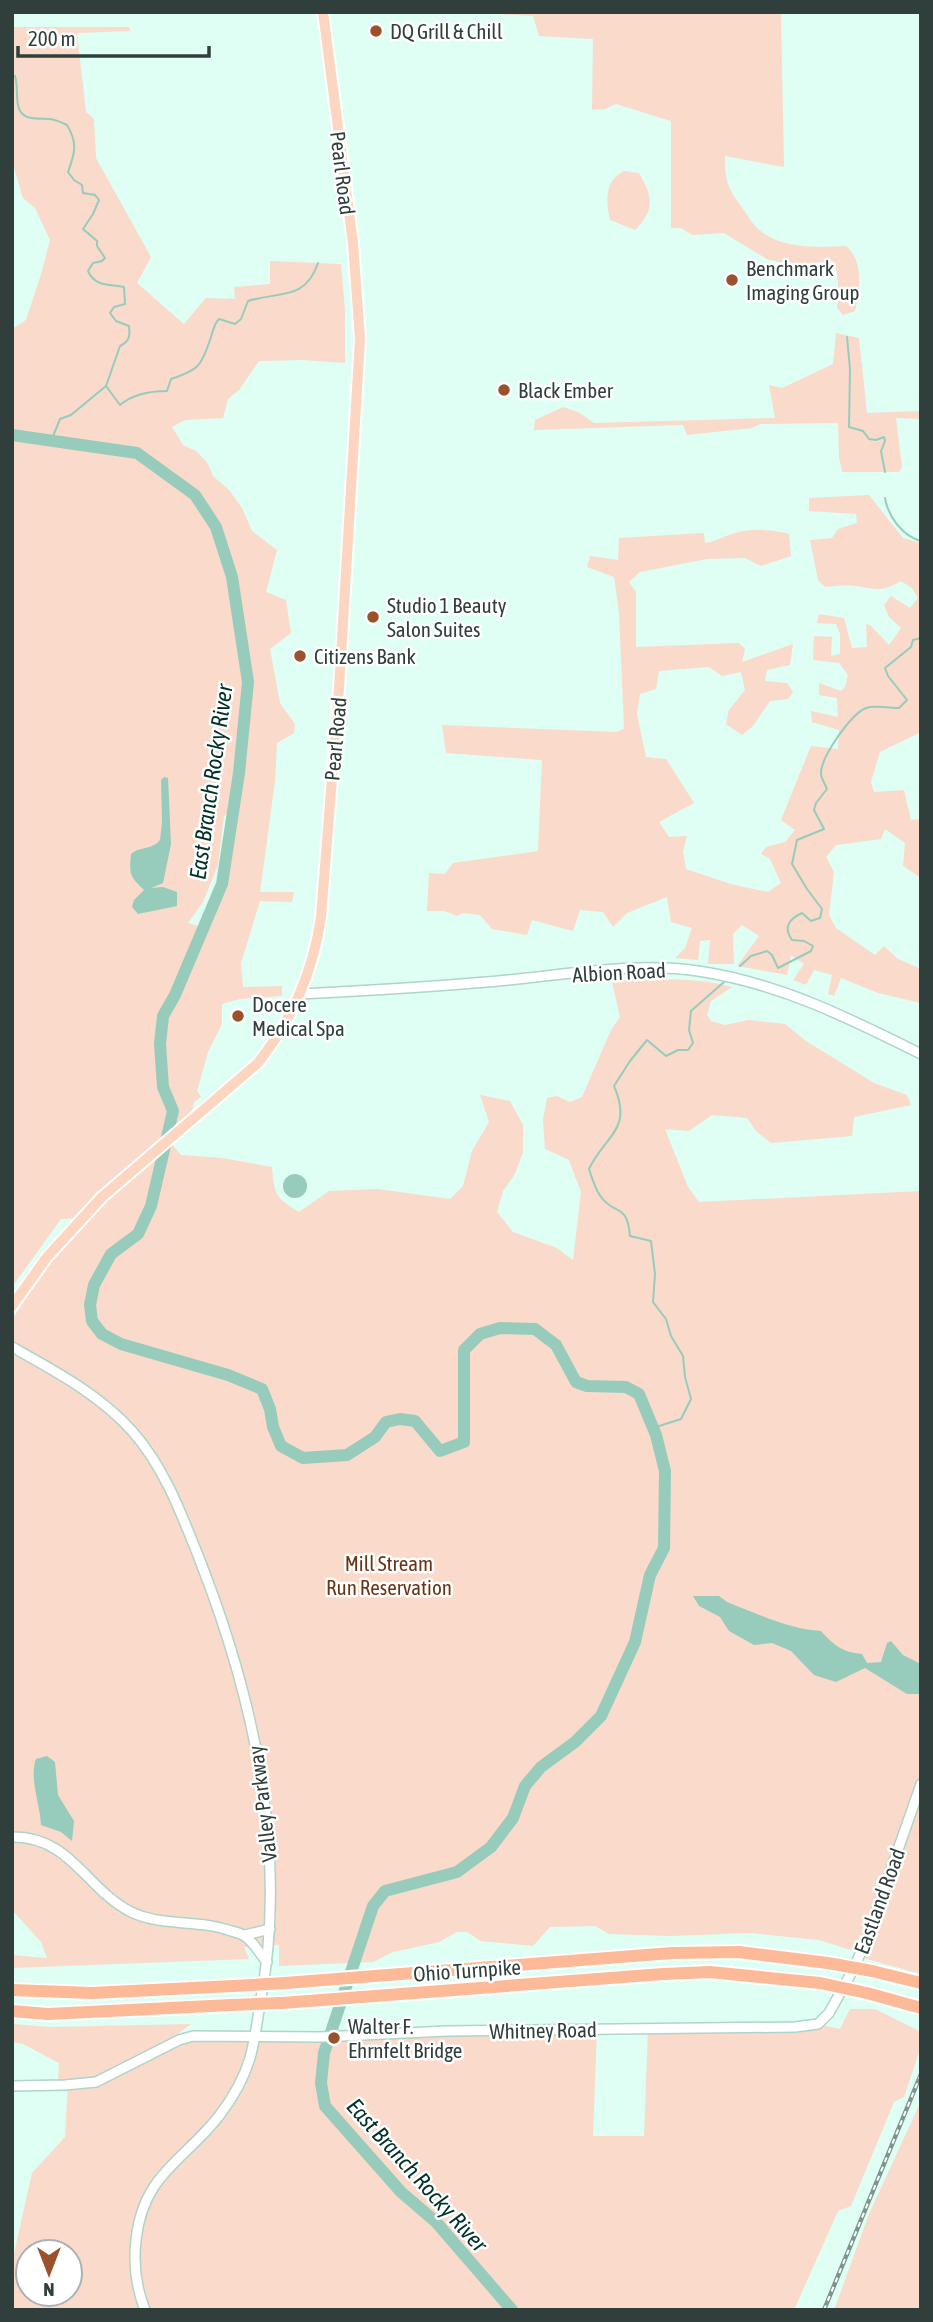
<svg xmlns="http://www.w3.org/2000/svg" width="933" height="2322" viewBox="0 0 933 2322" font-family="'Asap Condensed',sans-serif">
	<rect width="100%" height="100%" fill="#dffef4"/>
	<g fill="#f9dacb" fill-rule="evenodd">
		<path d="M461,12H781L784,167L725,156C725,180 727,187 741,206C746,213 751,222 757,228C780,250 818,247 846,246C864,261 860,291 855,311L843,315L837,308C839,291 839,277 834,261L802,264L779,262L767,259L724,233L692,235L681,228H671V121L616,104L605,109L592,110L593,39L539,36L533,16Z"/>
		<path d="M12,27H129L131,31L77,33L86,112L94,119L96,158L151,257L137,283L184,324L206,298L235,299L234,287L270,284V261L341,264L345,311V363L303,360L259,361L239,390L228,399L223,418L185,420L172,427L183,445L196,451L207,462L213,476L229,490L242,508L252,531L277,550L266,592L286,600L291,633L270,649L280,703L295,724L294,733L277,743L275,781L260,892H294L292,902L260,901L241,963L243,987L282,986V996L240,999L222,1004V1024L208,1052L197,1091L201,1097L194,1102L192,1111L180,1121V1134L170,1142L181,1155L222,1158L272,1167C274,1195 276,1198 299,1212L329,1191L378,1189L450,1199L463,1186L472,1151L489,1122L480,1095L510,1101L523,1125V1152L515,1174L503,1191L497,1212L513,1232L557,1248L573,1260L581,1192L569,1160L545,1149L543,1120L547,1098L557,1096L570,1102L582,1097L611,1030L620,1017L612,981C652,980 693,976 732,987L711,1001L707,1015L711,1021L725,1025L749,1020L785,1024L806,1041L874,1083L907,1095L911,1105L854,1117L852,1136L771,1143L756,1131L747,1118L712,1115L689,1131L665,1129L688,1187L699,1202L921,1191V1974L863,1958L866,1936L860,1935L854,1951L819,1940L751,1933L671,1936L609,1934L595,1926L550,1927L533,1946L481,1941L467,1932H457L439,1942L393,1952L373,1962L279,1966V1945L244,1947L249,1959L12,1968V1955L47,1958L41,1942L12,1910V1320L51,1258L81,1218L61,1219L12,1287V329L26,320L42,271L50,240L35,208L23,198L12,161ZM239,806L226,886L208,929L188,923L203,902L218,865L224,816Z"/>
		<path d="M624,171L639,173C653,197 655,210 635,230L610,220C606,201 604,181 624,171Z"/>
		<path d="M836,333L859,338L867,413L921,411V419L896,418L902,467L899,472H842L839,457L838,423L760,424L752,428L687,435L683,425L534,430L535,420L563,407L578,412L594,423L775,418L769,385L782,388L833,364Z"/>
		<path d="M869,495L903,538L921,543V732L880,752L871,782L874,792L904,790L911,820L921,819V878L903,866L905,843L885,829L881,839L836,845L826,857L834,872L829,915L836,928L875,955L884,946L898,959L921,969V1003L878,993L841,978L834,996L828,994L832,975L814,970L806,985L793,980L804,964L791,955L787,975L737,966L759,936L742,925L733,934L734,964H708L710,940L700,941L698,960L675,958L685,948L692,928L671,922L667,897L627,913L613,927L603,912L580,910L573,931L532,920L527,935L492,929L480,915L463,913L457,916L444,911H427L429,873L445,874L453,863L538,851L542,760L446,753L442,725L616,732L624,729L619,613L614,577L587,567L590,556L618,560L619,538L704,533L705,543C715,542 722,537 732,534C750,528 772,529 789,534L791,556L761,566L745,558L707,559L640,572L629,582L636,592V647L739,643L745,649L742,662L793,644L790,665L767,670L765,681L787,683L793,692L788,699L770,701L753,726L742,735L726,724L729,710L745,690L741,672L722,676L709,667L659,671L656,689L640,694L637,714L646,757L666,759L694,803L659,822L669,837L687,836L683,851L686,869L734,885L768,892L781,883L770,859L761,854L766,847L785,842L795,830L781,820L811,746L838,749L839,730L812,722L811,711L838,717L837,698L819,695V683L841,691L845,687L848,675L839,663L813,660L814,636L832,637L831,656L840,654V634L836,624L817,623L819,614L844,618L852,648L867,647L866,624L871,626L889,645L901,628L889,617L884,605L891,596L910,608L918,598L912,588L901,581C879,593 878,589 855,586C846,584 835,586 825,587L818,580L810,540L832,538L838,529L857,523L856,514L809,511V498Z"/>
		<path d="M850,2009H875L919,2031L921,2046L904,2097L894,2102L851,2206L838,2211L794,2310H13L12,2263L32,2173L65,2137L68,2081H58L59,2063L23,2044L12,2042V2024L51,2027L191,2024L176,2035L597,2028L593,2136H644L648,2027L826,2026L840,2029ZM28,2252H70V2294H28Z"/>
		<path d="M921,2101V2310H834L869,2214Z"/>
	</g>
	<g fill="#97ccbd">
		<path d="M164,777L168,778L171,844L163,883L151,888L163,887L177,892V906L138,914L132,907L134,900L144,890C130,876 129,875 131,854C141,846 152,850 160,840L162,822L161,780Z"/>
		<circle cx="295" cy="1186" r="12"/>
		<path d="M693,1596H719L727,1602C758,1614 788,1629 821,1631C833,1645 844,1653 862,1654L867,1663L881,1662L887,1643L891,1641L903,1655L921,1664V1694H907L865,1668L836,1682L814,1675L791,1651L772,1643L754,1645L729,1631L720,1617L699,1606Z"/>
		<path d="M47,1756L55,1762L58,1795L74,1821L72,1841L61,1832L41,1825C40,1803 29,1779 36,1759Z"/>
	</g>
	<g fill="none" stroke-linecap="round" stroke-linejoin="round">
		<g stroke="#97ccbd" stroke-width="2">
			<path d="M12,75L15,76C18,86 16,95 18,105C21,122 38,118 50,119C56,120 61,122 67,125C78,143 75,153 68,172L74,180L82,185L83,193L95,195L99,200L93,214L83,229L97,241V246L105,258L102,261L93,263L88,271C95,287 109,284 124,287L125,304L114,307L110,313L116,321L129,326C130,336 130,341 120,346L106,386"/>
			<path d="M847,337L850,369L849,427L863,431L869,439L876,440L884,437L885,441L881,451L885,472"/>
			<path d="M51,441L60,419L71,415L106,386L120,405C133,394 149,391 167,391L171,379C198,370 201,367 210,340C213,332 213,325 219,319L235,324L241,319L248,301C280,291 305,301 318,263"/>
			<path d="M885,498C888,516 902,536 921,541"/>
			<path d="M740,966L751,956L767,951L772,955L778,968L811,951L813,946L804,941L792,940C783,927 789,919 802,913L811,921L820,918L822,909L807,889L792,864L797,840L824,829L814,810L816,803L827,789C825,784 821,778 821,774C820,758 851,714 866,708C875,705 890,708 899,708L907,700L888,676L885,668L911,647L913,640L921,638"/>
			<path d="M653,1428L681,1419L691,1399L685,1377L683,1356L671,1336L666,1319L653,1302L655,1274L651,1241L630,1236C627,1202 615,1216 601,1197C595,1189 592,1178 589,1169C606,1134 633,1130 614,1086L630,1061L647,1040L666,1056L678,1050H688L693,1043L689,1030L691,1011L724,982"/>
		</g>
		<path stroke="#97ccbd" stroke-width="12" d="M12,435L137,453L195,495L216,527L232,577L248,682L239,773L222,884L175,995L163,1016L160,1044L163,1087L173,1111L151,1206L138,1234L111,1254L94,1285L90,1305L92,1321L102,1334L121,1344L228,1375L262,1389L270,1409L273,1427L281,1446L303,1458L347,1455L375,1437L386,1422L400,1419L415,1421L440,1451L464,1442V1350L480,1334L500,1328L535,1329L556,1345L576,1382L587,1386L626,1387L639,1394L656,1435L665,1471L664,1548L650,1575L635,1642L601,1716L575,1742L541,1767L525,1786L513,1818L491,1847L457,1872L385,1891L373,1906L324,2053L321,2083L325,2106L401,2192L436,2222L512,2310"/>
		<defs>
			<g id="tertiary">
				<path d="M302,994C371,990 439,987 508,980C570,974 636,962 698,971C779,983 849,1018 921,1054"/>
				<path d="M12,1347C55,1371 100,1395 133,1432C165,1469 181,1513 199,1558C254,1698 289,1854 260,2004C257,2022 255,2040 250,2058C244,2078 232,2099 219,2116C184,2161 143,2174 136,2240C133,2265 136,2287 145,2310"/>
				<path d="M12,1837C70,1836 86,1889 131,1912C162,1927 199,1919 231,1931C236,1932 242,1934 246,1937C254,1943 260,1954 267,1962"/>
				<path d="M245,1935L270,1929"/>
				<path d="M12,2086L65,2085L96,2082L179,2040L193,2036L321,2037L447,2031L795,2027L818,2024L829,2013L849,1977L865,1944L921,1784"/>
			</g>
			<path id="primary" d="M12,1306L47,1257L102,1197L258,1063C292,1019 313,973 321,917L339,689L360,339L353,243L323,12"/>
			<g id="motorway">
				<path d="M872,1971L921,1983"/>
				<path d="M285,1983L672,1953L739,1952L828,1963"/>
				<path d="M12,1990L92,1993L233,1986"/>
				<path d="M867,1993L921,2008"/>
				<path d="M282,2003L663,1974L710,1972L820,1983"/>
				<path d="M12,2011L48,2014L231,2005"/>
			</g>
		</defs>
		<use href="#tertiary" stroke="#afd4c9" stroke-width="12"/>
		<use href="#primary" stroke="#fff" stroke-width="14"/>
		<use href="#motorway" stroke="#fff" stroke-width="16"/>
		<use href="#tertiary" stroke="#fff" stroke-width="9"/>
		<use href="#primary" stroke="#fdd6c2" stroke-width="10"/>
		<use href="#motorway" stroke="#fcba99" stroke-width="12"/>
		<defs>
			<path id="rail" d="M824,2310L921,2074"/>
		</defs>
		<use href="#rail" stroke="#7e948d" stroke-width="4.5"/>
		<use href="#rail" stroke="#fff" stroke-width="2" stroke-dasharray="5" stroke-linecap="butt"/>
		<defs>
			<g id="motorway-bridge">
				<path d="M828,1963L872,1971"/>
				<path d="M820,1983L867,1993"/>
				<path d="M233,1986L285,1983"/>
				<path d="M231,2005L282,2003"/>
			</g>
		</defs>
		<use href="#motorway-bridge" stroke="#fff" stroke-width="16" stroke-linecap="butt"/>
		<use href="#motorway-bridge" stroke="#fcba99" stroke-width="12"/>
	</g>
	<g fill="#99522b" stroke="#fff" stroke-width="2.5">
		<circle cx="376" cy="31" r="7"/>
		<circle cx="732" cy="280" r="7"/>
		<circle cx="504" cy="390" r="7"/>
		<circle cx="373" cy="617" r="7"/>
		<circle cx="300" cy="656" r="7"/>
		<circle cx="238" cy="1016" r="7"/>
		<circle cx="334" cy="2038" r="7"/>
	</g>
	<g text-anchor="middle" dominant-baseline="central" stroke-width="5" stroke-linejoin="round" paint-order="stroke">
		<g font-size="21" fill="#303f3b" stroke="#fff" text-anchor="start">
			<text x="390" y="31">DQ Grill &amp; Chill</text>
			<text x="746" y="268">Benchmark<tspan x="746" dy="24">Imaging Group</tspan></text>
			<text x="518" y="390">Black Ember</text>
			<text x="387" y="605">Studio 1 Beauty<tspan x="387" dy="24">Salon Suites</tspan></text>
			<text x="314" y="656">Citizens Bank</text>
			<text x="252" y="1004">Docere<tspan x="252" dy="24">Medical Spa</tspan></text>
			<text x="348" y="2026">Walter F.<tspan x="348" dy="24">Ehrnfelt Bridge</tspan></text>
		</g>
		<g font-size="21" fill="#303f3b" stroke="#fff">
			<text transform="translate(343 173) rotate(83)">Pearl Road</text>
			<text transform="translate(335 739) rotate(-85)">Pearl Road</text>
			<text transform="translate(619 972) rotate(-3)">Albion Road</text>
			<text transform="translate(262 1804) rotate(-97)">Valley Parkway</text>
			<text transform="translate(879 1901) rotate(-70)">Eastland Road</text>
			<text transform="translate(467 1970) rotate(-4)">Ohio Turnpike</text>
			<text transform="translate(543 2030) rotate(-1)">Whitney Road</text>
		</g>
		<g font-size="21" fill="#6a3414" stroke="#fff">
			<text x="389" y="1563">Mill Stream<tspan x="389" dy="24">Run Reservation</tspan></text>
		</g>
		<g font-size="23" font-style="italic" fill="#003228" stroke="#fff">
			<text transform="translate(211 782) rotate(-82)">East Branch Rocky River</text>
			<text transform="translate(417 2175) rotate(48)">East Branch Rocky River</text>
		</g>
	</g>
	<rect width="933" height="2322" fill="none" stroke="#303f3b" stroke-width="28"/>
	<g transform="translate(49 2273) rotate(180)"><circle r="33" fill="#ffffff" stroke="#acb2b1" stroke-width="2"/>
	<path d="M0-5L12 26L0 18L-12 26Z" fill="#99522b"/>
	<text y="-10" font-size="19" font-weight="bold" text-anchor="middle" fill="#303f3b">N</text>
	</g>
	<path d="M18 46v10h191v-10" fill="none" stroke="#303f3b" stroke-width="3.5"/>
	<text x="28" y="46" font-size="21" fill="#303f3b" stroke="#ffffff" stroke-width="5" paint-order="stroke">200 m</text>
</svg>
